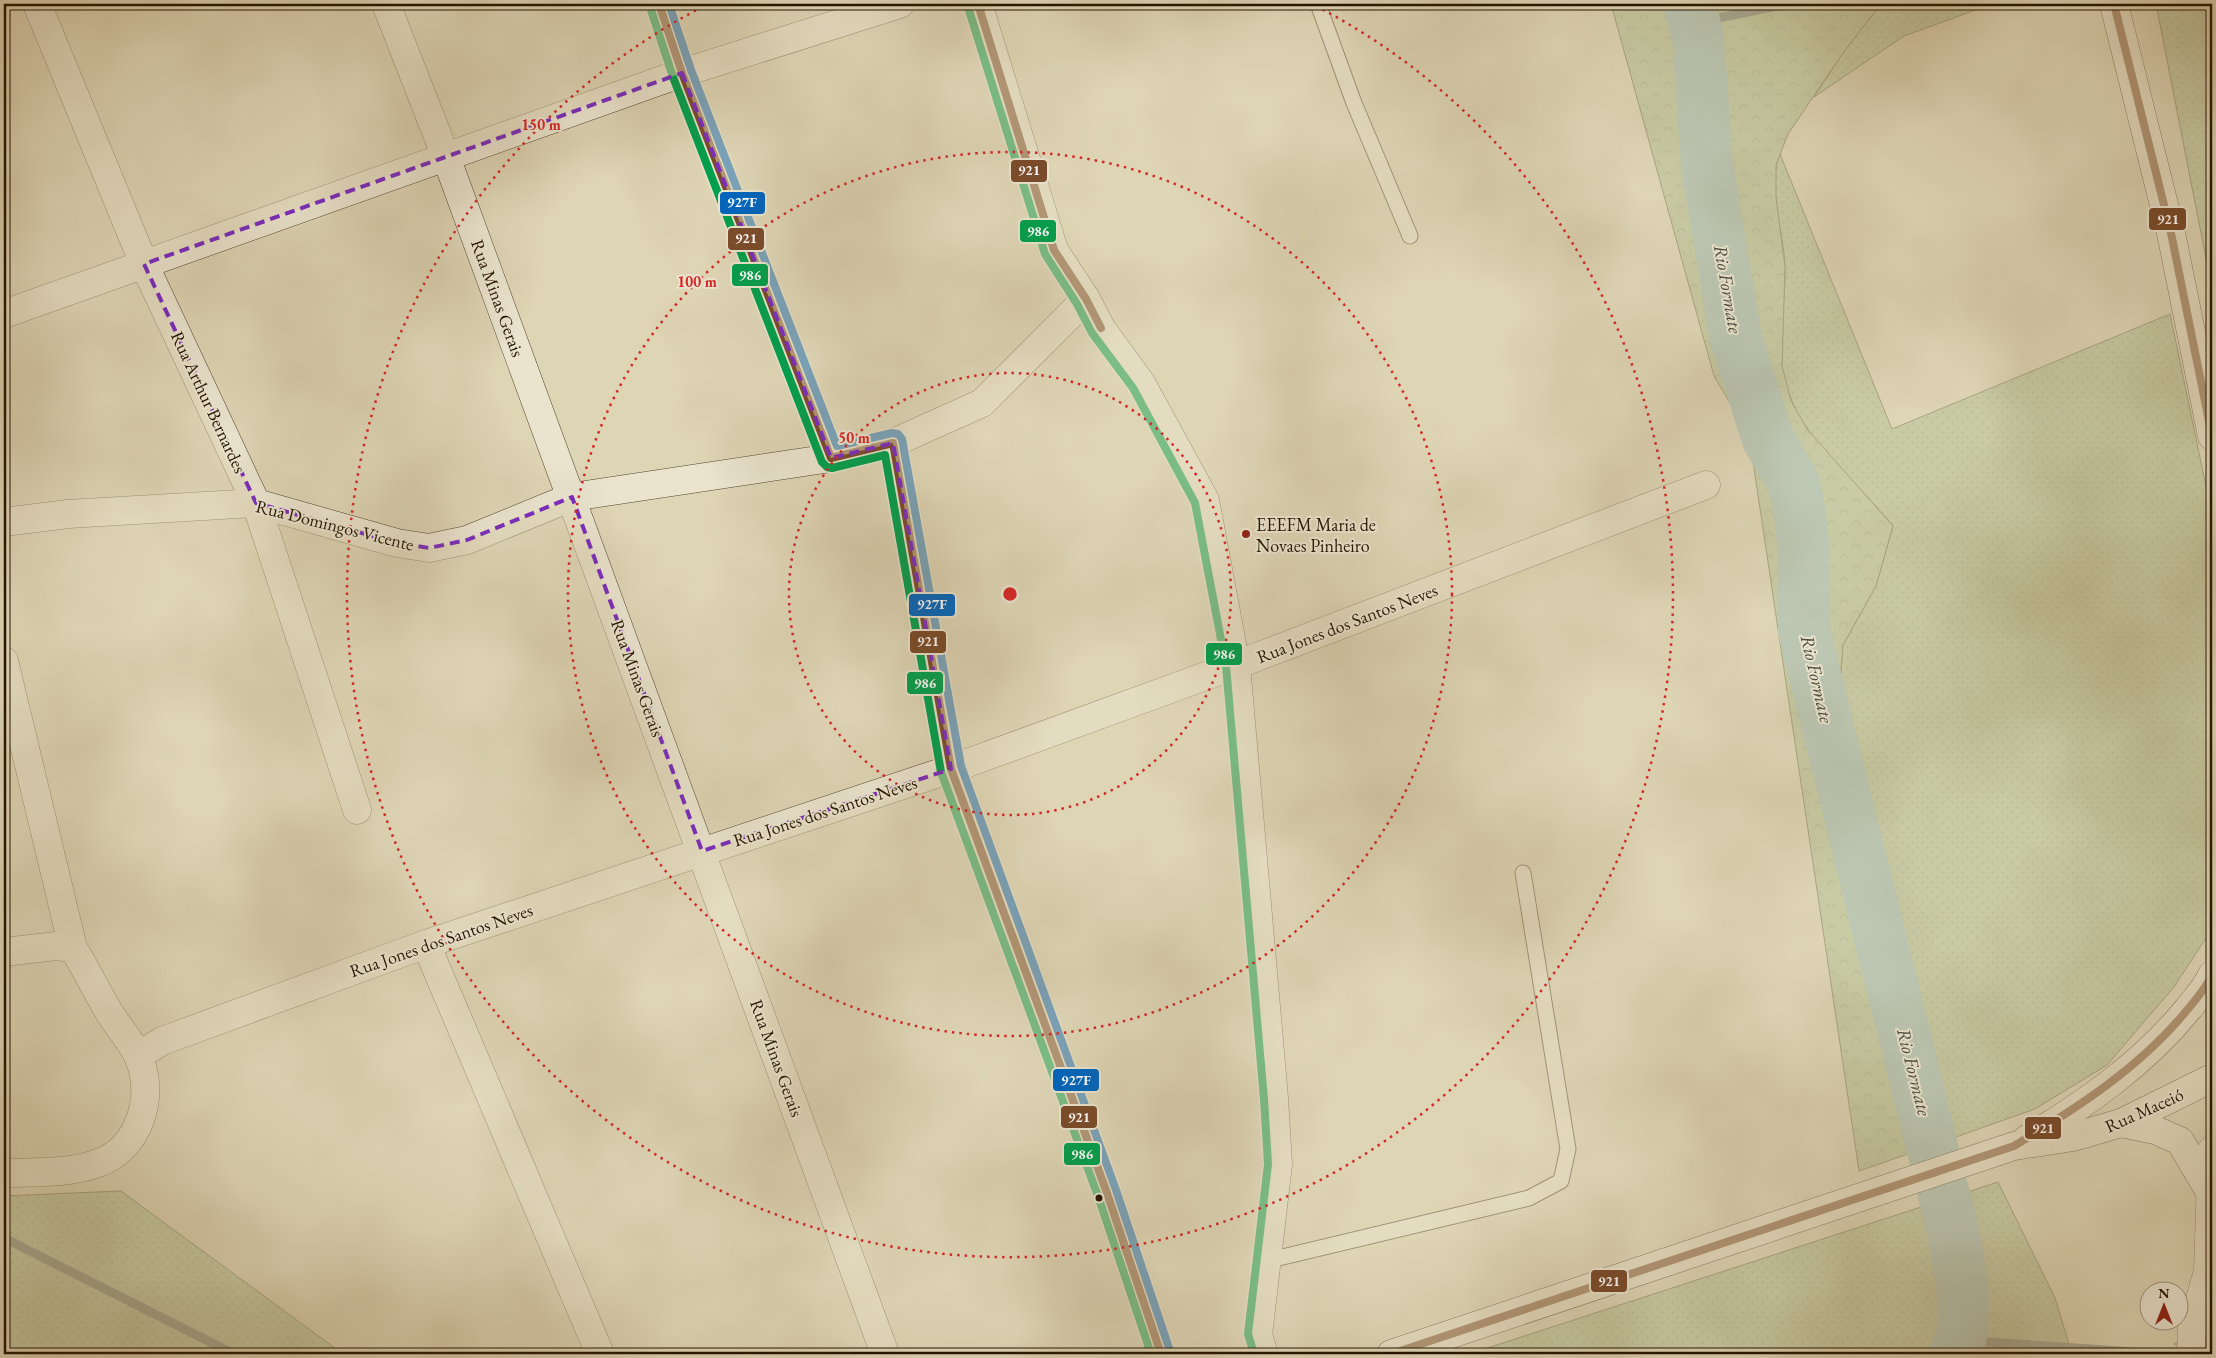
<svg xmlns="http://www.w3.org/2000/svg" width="2216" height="1358" viewBox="0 0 2216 1358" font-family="'EB Garamond',serif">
	<defs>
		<pattern id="grass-dots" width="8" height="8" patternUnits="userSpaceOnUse" patternTransform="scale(1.25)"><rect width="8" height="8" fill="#adbe91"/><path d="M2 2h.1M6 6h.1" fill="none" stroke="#95a27b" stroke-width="1.8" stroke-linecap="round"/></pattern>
		<pattern id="forest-crowns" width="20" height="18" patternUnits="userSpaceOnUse" patternTransform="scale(1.25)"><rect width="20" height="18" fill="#adbe91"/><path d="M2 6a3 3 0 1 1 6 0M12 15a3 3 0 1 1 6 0" fill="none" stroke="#95a27b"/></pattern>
	</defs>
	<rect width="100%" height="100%" fill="#ded5b5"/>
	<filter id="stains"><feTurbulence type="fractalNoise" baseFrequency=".004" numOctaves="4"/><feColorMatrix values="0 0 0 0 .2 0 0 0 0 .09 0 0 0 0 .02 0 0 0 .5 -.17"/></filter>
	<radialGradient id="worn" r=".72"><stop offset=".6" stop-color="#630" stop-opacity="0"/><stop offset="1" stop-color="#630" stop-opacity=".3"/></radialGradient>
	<g fill="url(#grass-dots)" stroke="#686948">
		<path d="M1881,4H1992L1904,36L1814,97L1845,50Z"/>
		<path d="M2156,4H2212V289Z"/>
		<path d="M1780,154L1892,429L2170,314L2212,515V929L2174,987L2107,1065L2035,1109L1928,1147L1873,930L1874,853L1881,839L1862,813L1851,778V743L1842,713L1840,680L1843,645L1876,586L1893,526C1853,476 1791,434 1782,366C1778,333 1786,300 1785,267C1784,231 1766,189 1780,154Z"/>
		<path d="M1998,1182L2055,1298L2072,1354H1469Z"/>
		<path d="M121,1191L343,1354H4V1196Z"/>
		<path d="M2212,1330V1354H2188L2174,1344L2198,1333Z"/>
	</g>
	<path fill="url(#forest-crowns)" stroke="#686948" d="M1611,4H1881L1845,50L1788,134L1776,165V197L1785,267L1782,366L1791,401L1807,429L1893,526L1876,586L1843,645L1840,680L1842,713L1851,743V778L1862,813L1881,839L1874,853L1873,930L1928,1147L1859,1171L1749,435L1714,376Z"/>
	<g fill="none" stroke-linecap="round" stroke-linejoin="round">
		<g stroke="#67766c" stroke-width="9">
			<path d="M1694,23L1787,4"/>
			<path d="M4,1238L234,1354"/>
			<path d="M1960,1340L2162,1354"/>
		</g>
		<path stroke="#94b8b4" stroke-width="52" d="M1690,4L1698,38L1707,166L1736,339L1768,439L1794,484L1799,508L1804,550V631L1953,1231C1959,1266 1972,1322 1955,1354"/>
		<defs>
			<g id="service">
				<path d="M1318,4L1354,103L1410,236"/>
				<path d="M1266,1261L1529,1198L1561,1181L1568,1149L1523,873"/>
			</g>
			<g id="minor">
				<path d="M37,4L144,264L256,503L357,810"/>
				<path d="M386,4L446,157L885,1354"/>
				<path d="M4,314L682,73L900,4"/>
				<path d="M893,443L982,403L1086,299"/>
				<path d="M4,522L68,514L256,503L397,543L429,548L467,540L572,497L831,458"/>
				<path d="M4,661L73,948"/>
				<path d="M426,944L600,1354"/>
				<path d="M4,952L56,946L73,948C87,970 97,993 111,1015C119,1028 131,1041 138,1056C156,1094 140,1149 98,1163C69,1174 34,1172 4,1173"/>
				<path d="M138,1056L162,1041L426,944L951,769L1236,665L1706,485"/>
				<path d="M2191,1354L2192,1328L2208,1271L2212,1150"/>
			</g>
			<g id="tertiary">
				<path d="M659,4L682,73L831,458L893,443L951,769L1107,1193L1161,1354"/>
				<path d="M978,4L1054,250L1086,299L1101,328L1141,383L1205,500L1236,665L1274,1098L1278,1164L1258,1335L1264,1354"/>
			</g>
			<g id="secondary">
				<path d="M2114,4L2171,233L2212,436"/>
				<path d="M2121,1123L2155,1130L2180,1141L2211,1194"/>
				<path d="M2027,1139C2086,1104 2144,1063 2188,1009C2197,998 2206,988 2212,975"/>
				<path d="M1391,1354L2014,1146L2073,1137L2121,1123L2212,1078"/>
			</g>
		</defs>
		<use href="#service" stroke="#52442d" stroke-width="17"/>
		<use href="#minor" stroke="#52442d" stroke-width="29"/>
		<use href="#tertiary" stroke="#52442d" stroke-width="29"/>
		<use href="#secondary" stroke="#241400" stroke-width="29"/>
		<path stroke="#241400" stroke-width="3" stroke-dasharray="1 2.5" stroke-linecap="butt" d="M2207,256L2212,277"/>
		<use href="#service" stroke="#eae4cf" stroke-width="15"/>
		<use href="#minor" stroke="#eae4cf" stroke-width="28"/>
		<use href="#tertiary" stroke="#eae4cf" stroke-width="28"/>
		<use href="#secondary" stroke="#eae4cf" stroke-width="28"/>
		<defs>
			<g id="bus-1">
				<path d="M659,4L682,73L831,458L893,443L951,769L1107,1193L1161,1354"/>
				<path d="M978,4L1054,250L1086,299L1101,328"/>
				<path d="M2114,4L2171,233L2212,436"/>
				<path d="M1391,1354L2014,1146C2077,1108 2141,1067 2188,1009C2197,998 2206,988 2212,975"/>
			</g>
			<g id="bus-2">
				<path d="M650,7L673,77L822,462L827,467L832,468L885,455L941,772L1098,1196L1151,1354"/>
				<path d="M968,7L1045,254L1077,304L1092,333L1133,388L1195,503L1226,666L1264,1099L1268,1164L1248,1334L1254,1354"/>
			</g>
			<path id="bus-3" d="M669,4L691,70L837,446L892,433L898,434L902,439L961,766L1116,1190L1170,1351"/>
		</defs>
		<use href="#bus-1" stroke="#eae4cf" stroke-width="11"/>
		<use href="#bus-2" stroke="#eae4cf" stroke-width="11"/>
		<use href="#bus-3" stroke="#eae4cf" stroke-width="11"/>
		<use href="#bus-1" stroke="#7a4b2a" stroke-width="8"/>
		<use href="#bus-2" stroke="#029f4d" stroke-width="8"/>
		<use href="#bus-3" stroke="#0065bd" stroke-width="8"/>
	</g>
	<path d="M0 0H2216V1358H0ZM682,73L831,458L893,443L951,769L702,851L572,497L467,540L429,548L397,543L256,503L144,264Z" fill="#ded5b5" fill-opacity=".55" fill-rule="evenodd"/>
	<path fill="none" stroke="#7b2cbf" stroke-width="4" stroke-dasharray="10 6" stroke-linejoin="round" d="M682,73L831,458L893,443L951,769L702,851L572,497L467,540L429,548L397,543L256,503L144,264Z"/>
	<g fill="none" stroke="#d62828" stroke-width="2.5" stroke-dasharray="2.5 5">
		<circle cx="1010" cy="594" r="221"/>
		<circle cx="1010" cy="594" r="442"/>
		<path d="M1316 6A663 663 0 1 1 704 6"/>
	</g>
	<circle fill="#8f2418" stroke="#eae4cf" stroke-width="2" cx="1246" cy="534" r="5"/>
	<circle fill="#241400" stroke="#eae4cf" stroke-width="2" cx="1099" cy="1198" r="4.5"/>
	<g text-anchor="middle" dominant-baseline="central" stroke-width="4" stroke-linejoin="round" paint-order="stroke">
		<g font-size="18" fill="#241400" stroke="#eae4cf">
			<text transform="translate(498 298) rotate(70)">Rua Minas Gerais</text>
			<text transform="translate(209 402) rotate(65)">Rua Arthur Bernardes</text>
			<text transform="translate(335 525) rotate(14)">Rua Domingos Vicente</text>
			<text transform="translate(1347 623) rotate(-21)">Rua Jones dos Santos Neves</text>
			<text transform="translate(638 678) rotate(70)">Rua Minas Gerais</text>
			<text transform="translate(825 811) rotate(-18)">Rua Jones dos Santos Neves</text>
			<text transform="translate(441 940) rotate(-19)">Rua Jones dos Santos Neves</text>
			<text transform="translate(777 1058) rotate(70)">Rua Minas Gerais</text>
			<text transform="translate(2144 1110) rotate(-24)">Rua Maceió</text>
		</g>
		<g font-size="18" fill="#241400" stroke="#eae4cf" text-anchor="start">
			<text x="1256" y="524">EEEFM Maria de<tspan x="1256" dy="21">Novaes Pinheiro</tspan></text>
		</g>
		<g font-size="19" font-style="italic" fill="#4b4d3f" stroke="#eae4cf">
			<text transform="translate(1728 289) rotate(80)">Rio Formate</text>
			<text transform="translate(1817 679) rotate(77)">Rio Formate</text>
			<text transform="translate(1914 1072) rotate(76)">Rio Formate</text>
		</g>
	</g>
	<circle cx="1010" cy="594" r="8" fill="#d62828" stroke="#eae4cf" stroke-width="2.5"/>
	<g font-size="15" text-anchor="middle" font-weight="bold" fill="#d62828" stroke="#eae4cf" stroke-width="4" stroke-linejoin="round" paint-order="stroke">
		<text x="541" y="130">150 m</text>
		<text x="697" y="287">100 m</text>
		<text x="854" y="443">50 m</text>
	</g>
	<g stroke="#eae4cf" stroke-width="2">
		<rect x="1010" y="159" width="38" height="24" rx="5" fill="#7a4b2a"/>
		<rect x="719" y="191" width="47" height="24" rx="5" fill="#0065bd"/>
		<rect x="2148" y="207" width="39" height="24" rx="5" fill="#7a4b2a"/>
		<rect x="1019" y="219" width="38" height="24" rx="5" fill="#029f4d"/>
		<rect x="727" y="227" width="38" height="24" rx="5" fill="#7a4b2a"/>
		<rect x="731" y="263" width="38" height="24" rx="5" fill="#029f4d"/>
		<rect x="908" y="593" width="48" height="24" rx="5" fill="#0065bd"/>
		<rect x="909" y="630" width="38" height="24" rx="5" fill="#7a4b2a"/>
		<rect x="1205" y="642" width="38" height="24" rx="5" fill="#029f4d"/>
		<rect x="906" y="671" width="38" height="24" rx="5" fill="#029f4d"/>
		<rect x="1052" y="1068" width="48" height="24" rx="5" fill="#0065bd"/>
		<rect x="1060" y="1105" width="38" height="24" rx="5" fill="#7a4b2a"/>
		<rect x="2024" y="1116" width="38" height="24" rx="5" fill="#7a4b2a"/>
		<rect x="1063" y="1142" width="38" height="24" rx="5" fill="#029f4d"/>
		<rect x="1590" y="1269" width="38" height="24" rx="5" fill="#7a4b2a"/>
	</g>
	<g font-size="14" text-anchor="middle" font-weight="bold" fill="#fff">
		<text x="1029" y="175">921</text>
		<text x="742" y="207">927F</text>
		<text x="2168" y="224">921</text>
		<text x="1038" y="236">986</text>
		<text x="746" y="243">921</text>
		<text x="750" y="280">986</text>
		<text x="932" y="609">927F</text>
		<text x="928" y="646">921</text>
		<text x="1224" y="659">986</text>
		<text x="925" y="688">986</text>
		<text x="1076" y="1085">927F</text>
		<text x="1079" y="1122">921</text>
		<text x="2043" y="1133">921</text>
		<text x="1082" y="1159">986</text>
		<text x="1609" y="1286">921</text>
	</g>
	<rect width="2216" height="1358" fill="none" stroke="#ded5b5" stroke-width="20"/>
	<rect x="5" y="5" width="2206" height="1348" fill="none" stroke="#241400" stroke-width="2.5"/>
	<rect x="10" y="10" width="2196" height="1338" fill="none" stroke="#241400"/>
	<g transform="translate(2164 1306)"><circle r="24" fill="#eae4cf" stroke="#9b917c"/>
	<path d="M0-4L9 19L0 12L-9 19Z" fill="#8f2418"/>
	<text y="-8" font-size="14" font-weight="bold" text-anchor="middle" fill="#241400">N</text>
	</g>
	<rect width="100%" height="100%" filter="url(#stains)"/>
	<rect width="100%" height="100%" fill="url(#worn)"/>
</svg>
